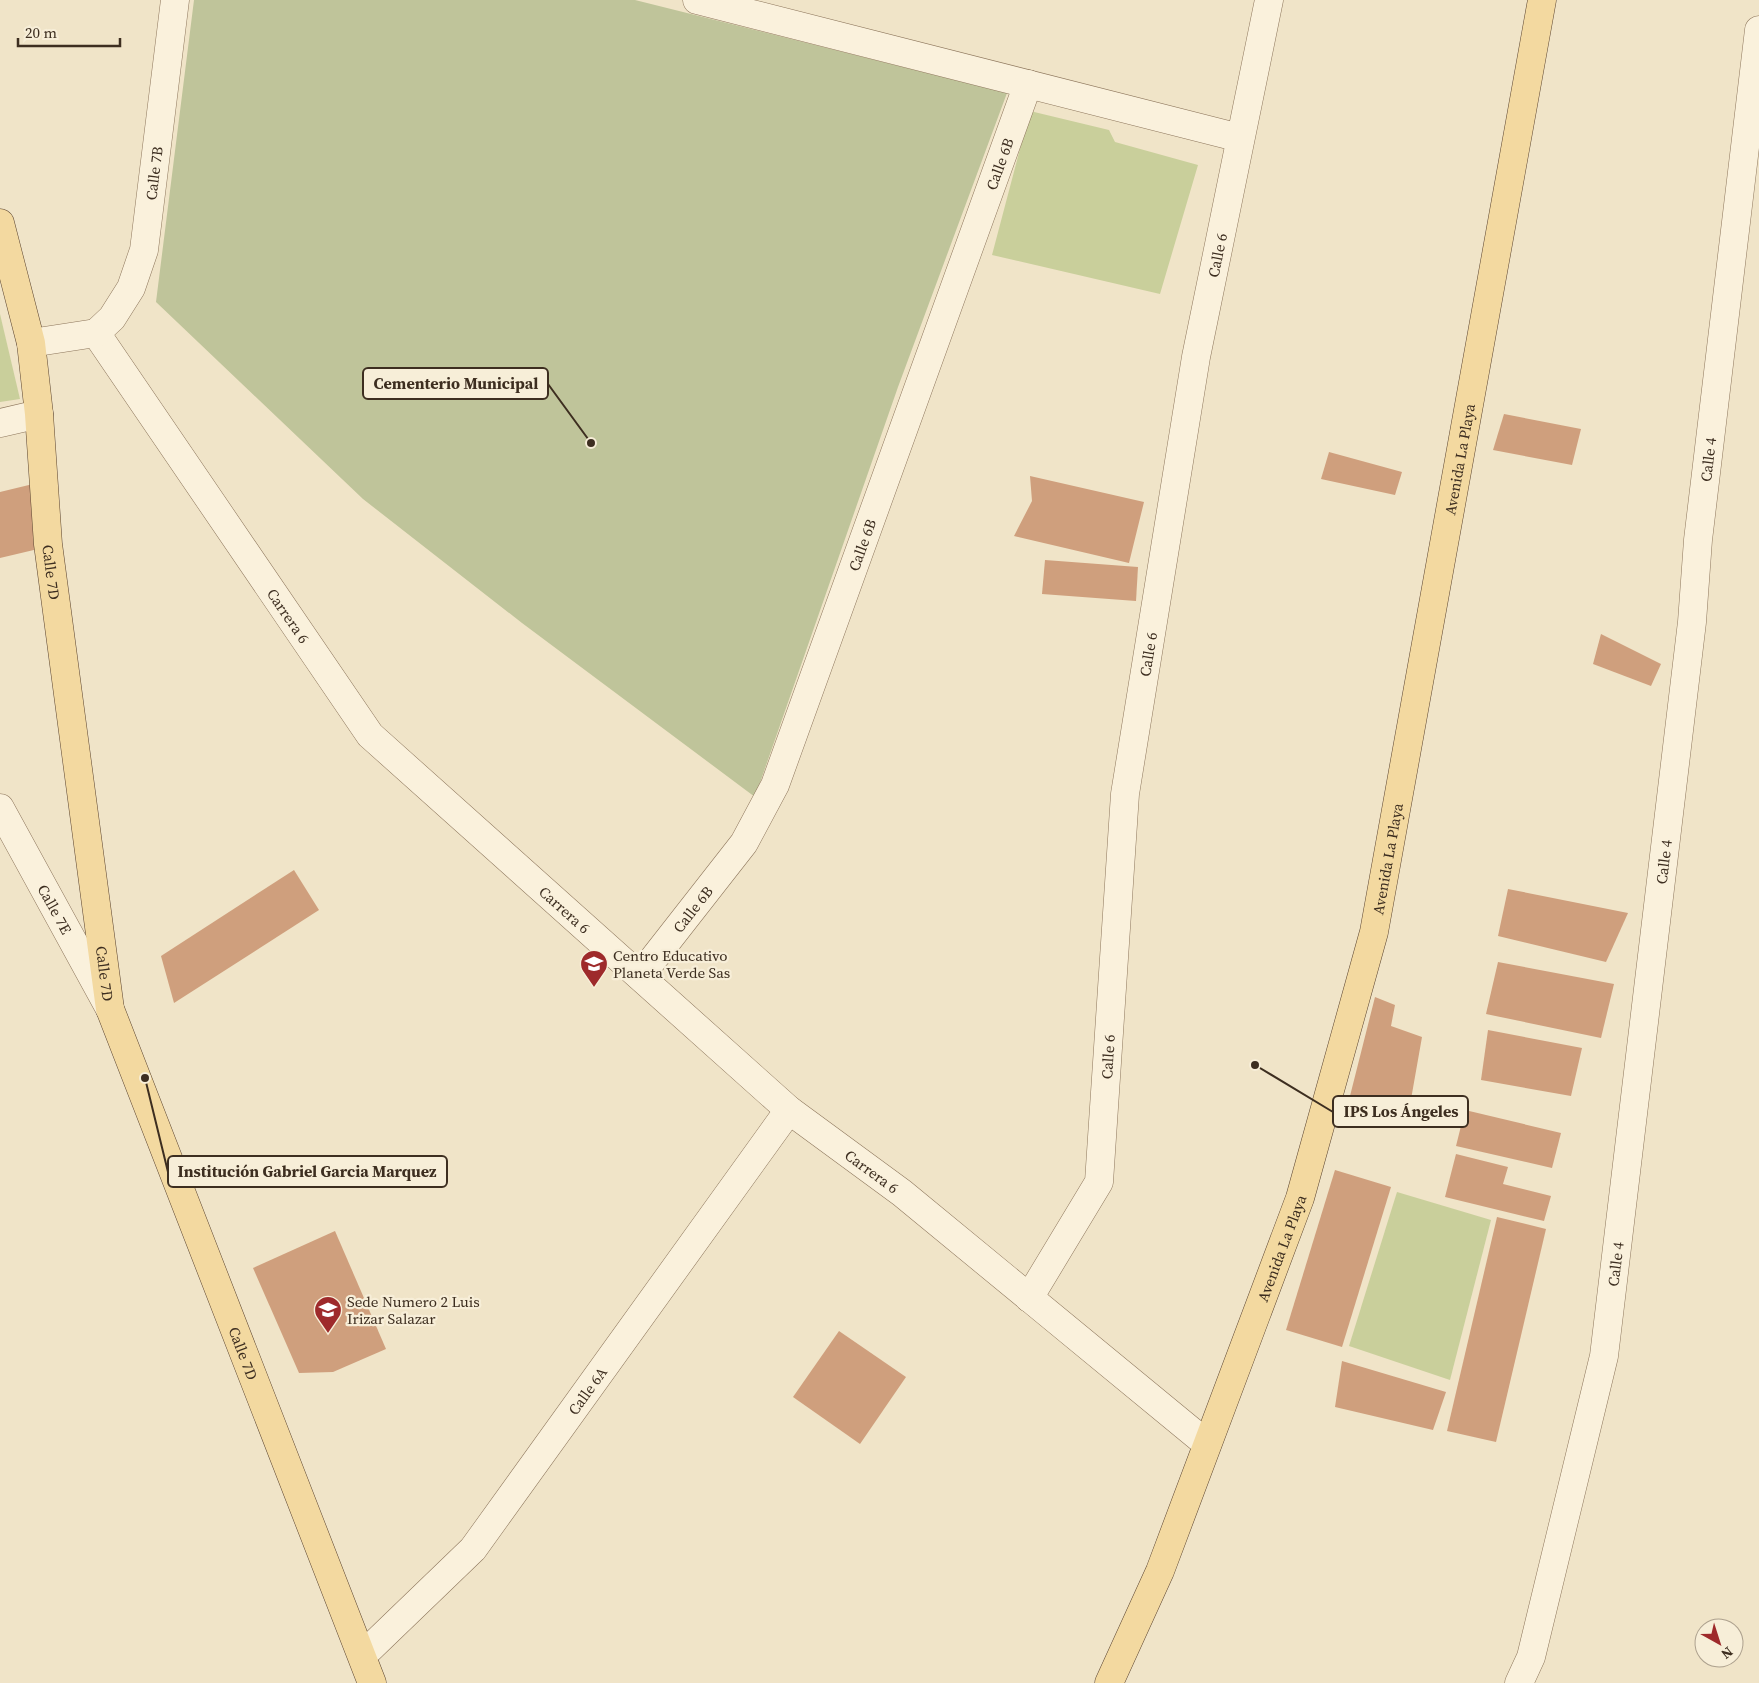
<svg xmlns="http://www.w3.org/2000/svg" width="1759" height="1683" viewBox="0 0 1759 1683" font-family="'Source Serif 4',serif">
	<rect width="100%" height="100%" fill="#f0e4c8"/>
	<g fill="#c9cf9b">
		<path d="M1030,111L1109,130L1115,142L1198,165L1160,294L992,255Z"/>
		<path d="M0,314L20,399L0,402Z"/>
		<path d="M1397,1192L1491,1220L1450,1380L1349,1346Z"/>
	</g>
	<path fill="#bfc49a" d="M194,0H635L1007,93L898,387L755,797L522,623L363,499L156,302Z"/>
	<g fill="#cf9f7d">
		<path d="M1504,414L1581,429L1572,465L1493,450Z"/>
		<path d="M1329,452L1402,472L1395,495L1321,479Z"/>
		<path d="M1030,476L1144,502L1129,563L1014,536L1032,501Z"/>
		<path d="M33,484L38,549L0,558V492Z"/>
		<path d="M1045,560L1138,567L1136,601L1042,594Z"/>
		<path d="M1601,634L1661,664L1651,686L1593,664Z"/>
		<path d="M294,870L319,910L174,1003L161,956Z"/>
		<path d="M1508,889L1628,913L1606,962L1498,936Z"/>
		<path d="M1498,962L1614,984L1601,1038L1486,1014Z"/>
		<path d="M1375,997L1395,1005L1391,1026L1422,1037L1410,1105L1350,1096Z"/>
		<path d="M1488,1030L1582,1048L1571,1096L1481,1080Z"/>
		<path d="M1465,1110L1561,1133L1552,1168L1456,1146Z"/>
		<path d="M1456,1154L1508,1167L1503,1184L1551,1196L1544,1221L1445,1197Z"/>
		<path d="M1335,1170L1391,1187L1342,1347L1286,1330Z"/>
		<path d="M1497,1217L1546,1229L1496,1442L1447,1431Z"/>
		<path d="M335,1231L386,1349L333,1372L299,1373L253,1268Z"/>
		<path d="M839,1331L906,1377L860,1444L793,1397Z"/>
		<path d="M1342,1361L1446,1392L1433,1430L1335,1407Z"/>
	</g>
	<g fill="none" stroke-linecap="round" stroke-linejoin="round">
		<defs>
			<g id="minor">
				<path d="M697,0L1240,138"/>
				<path id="s1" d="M96,333L370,735L789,1110L902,1193L1207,1444"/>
				<path id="s2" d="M96,333L112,318L131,288L144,250L175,0"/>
				<path d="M31,343L96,333"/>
				<path d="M0,423L39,414"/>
				<path id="s3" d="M0,808L110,1009"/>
				<path id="s4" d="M640,976L744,843L775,785L1028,84"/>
				<path id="s5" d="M1029,1298L1099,1182L1125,794L1196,357L1269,0"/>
				<path id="s6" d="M363,1655L473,1549L789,1110"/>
				<path id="s7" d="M1519,1683L1531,1657L1604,1356L1692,622L1698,540L1759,30"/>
			</g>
			<g id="major">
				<path id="s8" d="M0,223L31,343L39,414L48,544L110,1009L372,1683"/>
				<path id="s9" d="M1109,1683L1160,1571L1300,1198L1374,932L1542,0"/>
			</g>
		</defs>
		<use href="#minor" stroke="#8d765c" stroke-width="29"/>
		<use href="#major" stroke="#5b4430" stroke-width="29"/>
		<use href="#minor" stroke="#faf1dc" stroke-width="28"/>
		<use href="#major" stroke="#f3d9a0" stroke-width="28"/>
	</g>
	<defs>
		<symbol id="school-pin" viewBox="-11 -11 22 30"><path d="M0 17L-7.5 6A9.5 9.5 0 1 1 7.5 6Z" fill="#9e2a2b" stroke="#f7eed8"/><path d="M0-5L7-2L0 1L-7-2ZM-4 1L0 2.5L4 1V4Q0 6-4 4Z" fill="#fff"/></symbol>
	</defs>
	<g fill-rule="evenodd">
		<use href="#school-pin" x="578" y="948" width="32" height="43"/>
		<use href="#school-pin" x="312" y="1294" width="32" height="43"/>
	</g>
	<g text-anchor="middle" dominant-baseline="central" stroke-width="4.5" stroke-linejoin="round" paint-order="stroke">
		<g font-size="15" fill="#3d2e20" stroke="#f7eed8">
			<text stroke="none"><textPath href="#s4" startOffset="895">Calle 6B</textPath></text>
			<text stroke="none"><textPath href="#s2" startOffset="175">Calle 7B</textPath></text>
			<text stroke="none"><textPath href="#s5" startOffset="1071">Calle 6</textPath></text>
			<text stroke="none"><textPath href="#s7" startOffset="1241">Calle 4</textPath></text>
			<text stroke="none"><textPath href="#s9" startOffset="1278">Avenida La Playa</textPath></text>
			<text stroke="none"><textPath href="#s4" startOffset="490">Calle 6B</textPath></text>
			<text stroke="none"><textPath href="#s8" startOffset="354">Calle 7D</textPath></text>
			<text stroke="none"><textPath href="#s1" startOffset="342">Carrera 6</textPath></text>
			<text stroke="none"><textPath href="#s5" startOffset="666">Calle 6</textPath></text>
			<text stroke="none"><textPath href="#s9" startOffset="872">Avenida La Playa</textPath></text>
			<text stroke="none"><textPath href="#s7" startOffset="836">Calle 4</textPath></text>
			<text stroke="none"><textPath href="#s3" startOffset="115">Calle 7E</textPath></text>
			<text stroke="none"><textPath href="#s1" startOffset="748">Carrera 6</textPath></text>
			<text stroke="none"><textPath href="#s4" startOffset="85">Calle 6B</textPath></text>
			<text stroke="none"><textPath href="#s8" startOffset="759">Calle 7D</textPath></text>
			<text stroke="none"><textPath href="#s5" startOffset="261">Calle 6</textPath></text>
			<text stroke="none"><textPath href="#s1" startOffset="1152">Carrera 6</textPath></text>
			<text stroke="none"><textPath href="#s9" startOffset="468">Avenida La Playa</textPath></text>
			<text stroke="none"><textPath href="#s7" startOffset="431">Calle 4</textPath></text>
			<text stroke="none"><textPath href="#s8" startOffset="1164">Calle 7D</textPath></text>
			<text stroke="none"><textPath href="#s6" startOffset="348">Calle 6A</textPath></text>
		</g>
		<g font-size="15" fill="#3d2e20" stroke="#f7eed8" text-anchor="start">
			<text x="613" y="955">Centro Educativo<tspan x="613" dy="17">Planeta Verde Sas</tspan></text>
			<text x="347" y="1301">Sede Numero 2 Luis<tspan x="347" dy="17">Irizar Salazar</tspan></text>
		</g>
	</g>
	<path fill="none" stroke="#3d2e20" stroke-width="2" d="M591 443L548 384M1255 1065L1333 1112M145 1078L168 1172"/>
	<g fill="#3d2e20" stroke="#f7eed8" stroke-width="2">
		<circle cx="591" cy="443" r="5"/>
		<circle cx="1255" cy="1065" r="5"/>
		<circle cx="145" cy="1078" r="5"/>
	</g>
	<g fill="#f7eed8" stroke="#3d2e20" stroke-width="2">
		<rect x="363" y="368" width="185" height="31" rx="5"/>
		<rect x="1333" y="1096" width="135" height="31" rx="5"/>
		<rect x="168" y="1156" width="279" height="31" rx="5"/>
	</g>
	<g font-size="16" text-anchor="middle" font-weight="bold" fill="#3d2e20">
		<text x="456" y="389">Cementerio Municipal</text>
		<text x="1401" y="1117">IPS Los Ángeles</text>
		<text x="307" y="1177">Institución Gabriel Garcia Marquez</text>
	</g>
	<g transform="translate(1719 1643) rotate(141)"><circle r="24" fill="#f7eed8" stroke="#ada18e"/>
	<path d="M0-4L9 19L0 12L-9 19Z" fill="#9e2a2b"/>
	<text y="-8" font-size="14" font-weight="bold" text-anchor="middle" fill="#3d2e20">N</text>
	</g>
	<path d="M18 38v8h102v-8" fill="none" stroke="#3d2e20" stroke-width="2.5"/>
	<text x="25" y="38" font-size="15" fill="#3d2e20" stroke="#f7eed8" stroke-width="4" paint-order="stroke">20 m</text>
</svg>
